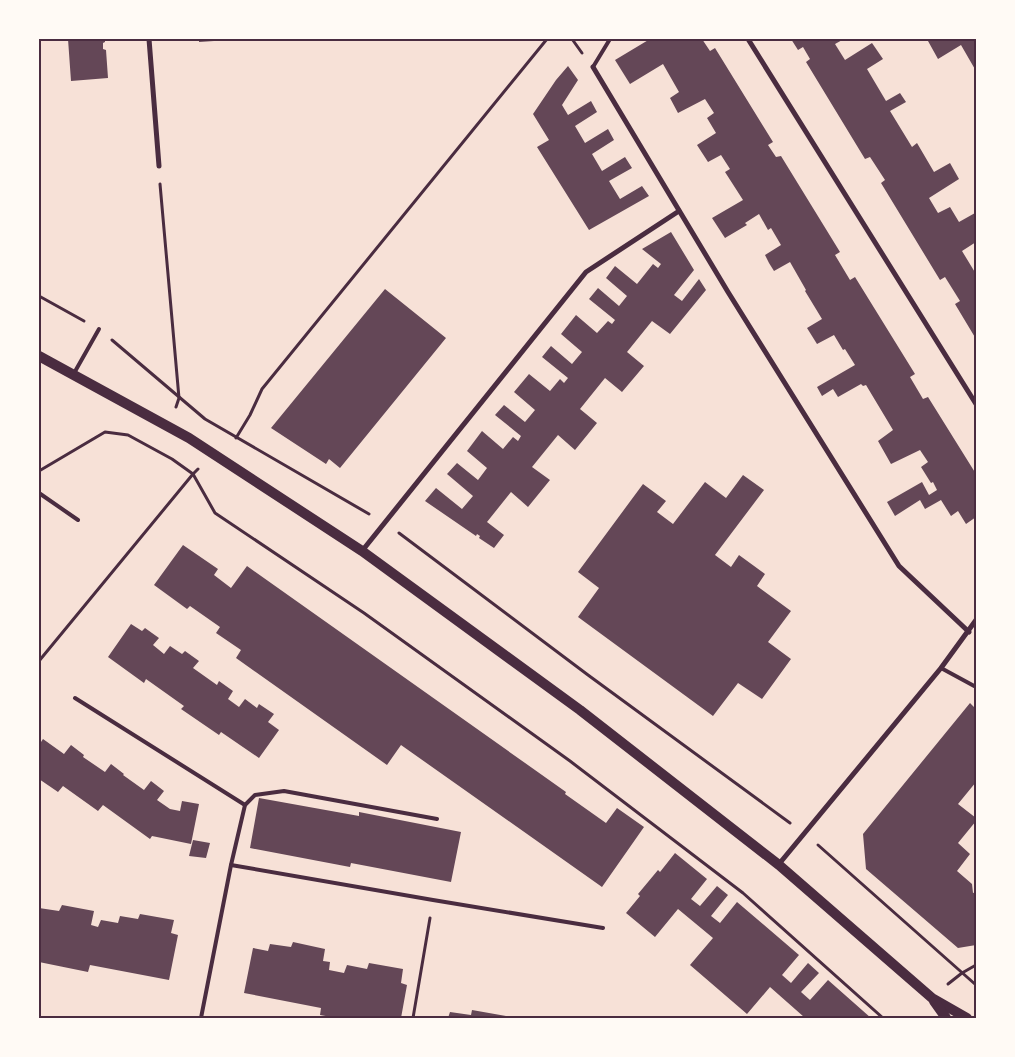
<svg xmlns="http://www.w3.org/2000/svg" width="1015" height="1057" viewBox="0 0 1015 1057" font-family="'PT Sans',sans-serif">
	<rect width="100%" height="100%" fill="#f7e1d7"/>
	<g fill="#644757">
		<path d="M68,39H105V42L103,43V49L106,50L108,78L71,81Z"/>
		<path d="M199,39H229V40L199,42Z"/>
		<path d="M650,39H702L710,51L715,48L773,142L768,145L776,157L781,156L840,252L835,255L850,280L855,277L915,374L910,377L923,399L928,397L976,474V517L966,524L958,511L951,516L941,500L925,509L920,500L895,516L887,502L922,482L929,495L937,490L933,482L931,483L921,467L928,462L920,450L891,464L878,441L893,430L866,385L863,386L861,384L838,397L833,389L822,396L817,387L855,365L845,349L843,350L834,335L817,344L807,328L822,319L805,291L806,290L790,262L774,271L769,263L765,255L781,245L771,228L768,230L759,214L745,223L747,225L725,238L712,218L743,200L725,172L730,169L721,155L708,162L697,145L716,133L707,118L714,113L705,99L678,113L670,98L679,92L663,64L630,84L615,60Z"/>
		<path d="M791,39H844L835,44L845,60L872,43L883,59L867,69L886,101L900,93L906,102L890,111L912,147L917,143L934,172L950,163L959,179L929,198L938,213L950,207L959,222L975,213L976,216V242L962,251L976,274V339L955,304L960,301L945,277L940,280L881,183L885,180L870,157L865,159L806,62L810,59L803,47L798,50Z"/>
		<path d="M932,39H976V71L961,45L938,59L928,41Z"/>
		<path d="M568,66L578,80L562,105L568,115L591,101L597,112L575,126L585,143L608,129L614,140L592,154L602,171L625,157L632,168L609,181L620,199L642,186L649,196L589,230L537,147L549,140L533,114L556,80Z"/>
		<path d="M671,232L694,270L674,295L682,301L699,279L706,290L670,334L652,321L627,352L644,366L622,392L605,378L580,409L597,423L575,450L558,435L532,467L550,480L528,507L511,492L487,522L504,535L494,548L479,538L480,536L477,534L476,536L425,501L436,488L462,509L473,496L447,474L457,463L478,480L487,468L467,451L482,431L503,449L513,437L518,441L521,436L495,415L504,405L525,422L535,410L514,392L529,374L550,391L560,379L564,383L568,378L542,357L551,346L572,364L582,352L561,334L576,315L597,333L608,321L612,324L615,320L589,299L598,288L619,306L627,296L606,278L615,266L637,284L653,264L658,268L661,264L642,249Z"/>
		<path d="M385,289L446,338L340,468L329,459L326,464L271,428Z"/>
		<path d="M743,475L764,490L715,555L731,567L739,555L765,574L757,586L791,611L768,642L791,659L762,699L738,683L713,716L578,617L599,588L578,572L643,484L666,501L657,512L673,524L705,482L726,498Z"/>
		<path d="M183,545L218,569L214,575L231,588L247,566L566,792L565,794L606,823L617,808L644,827L602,887L401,745L387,765L236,658L241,650L216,633L220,627L190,606L187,609L154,585Z"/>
		<path d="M131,624L142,631L145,628L159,638L153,645L164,654L170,646L182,654L185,651L199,661L193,668L217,685L219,681L233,691L228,699L239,707L245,699L257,708L259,704L274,714L268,722L279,730L259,758L221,732L219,735L181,709L184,706L146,679L144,683L108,657Z"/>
		<path d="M970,703L976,709V782L958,804L976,818V821L958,843L970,854L957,871L972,884L973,893L976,892V945L958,948L866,869L863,834Z"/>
		<path d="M43,739L64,754L71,745L84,755L83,757L105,772L111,764L124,774L123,775L144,790L151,781L164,791L157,800L170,809L180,811L182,801L199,804L191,844L152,836L150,839L103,805L98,811L63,786L58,792L39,779V745Z"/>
		<path d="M259,798L359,816V812L461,832L451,882L351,863L350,867L250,848Z"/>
		<path d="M193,840L210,843L206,858L189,856Z"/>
		<path d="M675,853L707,879L691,899L700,906L717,886L728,895L711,916L720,923L737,902L799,955L782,975L791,983L808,963L819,973L801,992L810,1000L828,980L871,1018H802L804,1017L770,987L747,1014L690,965L713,938L678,909L655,937L626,913L640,896L638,894L658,870L660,872Z"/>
		<path d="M62,905L94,911L91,925L98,927L101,920L118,923L120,916L138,919L140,914L174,920L171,933L178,935L169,980L90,965L88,972L39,962V908L59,911Z"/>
		<path d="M293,942L325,949L323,961L330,962L329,970L344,973L347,965L367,969L369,963L403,969L401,983L407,985L401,1018H337L320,1015L321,1008L244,993L253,948L268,951L270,944L291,947Z"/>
		<path d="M472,1010L506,1016V1018H448L450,1012L471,1015Z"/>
	</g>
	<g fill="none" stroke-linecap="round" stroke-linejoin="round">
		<g stroke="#4a2c40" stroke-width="3">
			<path d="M572,39L582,53"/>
			<path d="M160,184L179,398L176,407"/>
			<path d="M39,296L84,321"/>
			<path d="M112,340L205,419L369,514"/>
			<path d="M236,438L250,415L262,389L547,39"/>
			<path d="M39,471L105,432L128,435L172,459L193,474L215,513L364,613L570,761L743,893L883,1018"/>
			<path d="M399,533L588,675L790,823"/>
			<path d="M39,661L193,474L198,469"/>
			<path d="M818,845L976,985"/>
			<path d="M948,984L962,973L976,965"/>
			<path d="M413,1018L430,918"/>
		</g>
		<g stroke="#4a2c40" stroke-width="4">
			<path d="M593,67L610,39"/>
			<path d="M73,375L99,329"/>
			<path d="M39,493L78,520"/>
			<path d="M941,668L976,687"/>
			<path d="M75,698L245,805"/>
			<path d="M231,865L433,900L603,928"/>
			<path d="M39,1018H48"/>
			<path d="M201,1018L231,865L245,805L255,795L284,791L437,819"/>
		</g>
		<g stroke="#4a2c40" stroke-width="5">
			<path d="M149,39L159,166"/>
			<path d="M748,39L976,404"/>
			<path d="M593,67L728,292L899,566L969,632"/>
			<path d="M362,551L586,272L679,211"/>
			<path d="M779,864L941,668L976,620"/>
		</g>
		<g stroke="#4a2c40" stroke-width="10">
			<path d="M39,356L189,438L362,551L580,710L779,865L932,998L967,1018"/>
			<path d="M934,1001L946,1018"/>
		</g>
	</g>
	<rect width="1015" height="1057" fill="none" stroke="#fffaf5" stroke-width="80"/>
	<rect x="40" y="40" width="935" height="977" fill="none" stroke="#4a2c40" stroke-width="2"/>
</svg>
